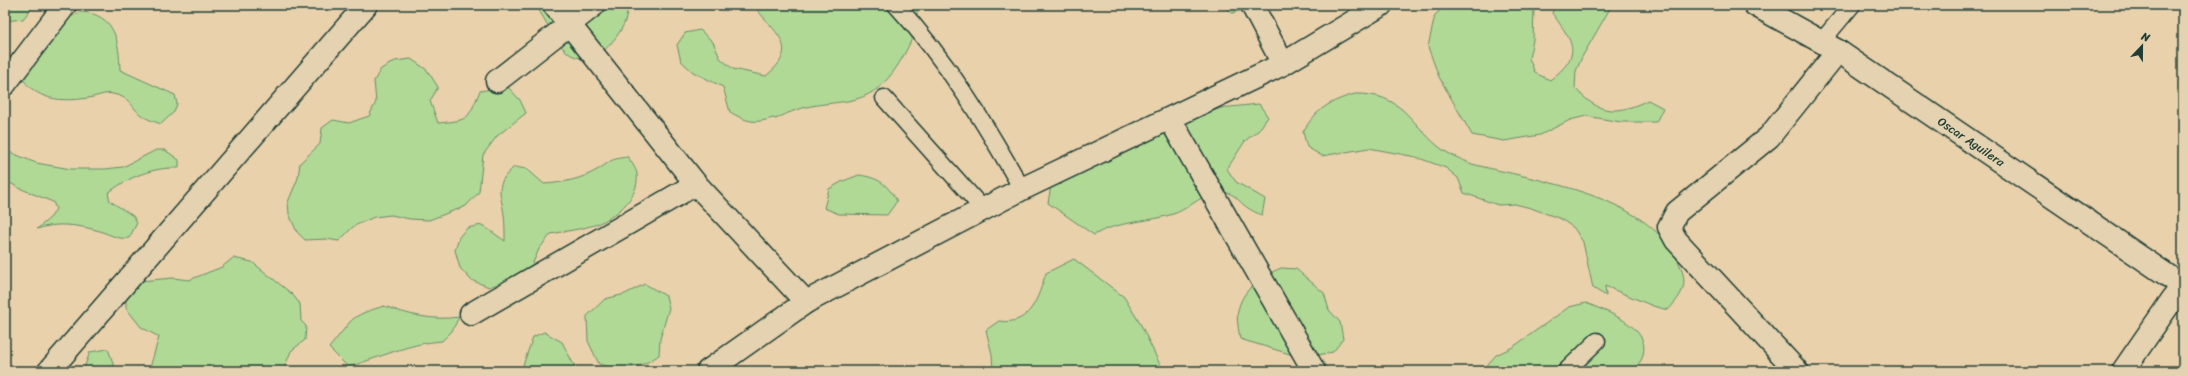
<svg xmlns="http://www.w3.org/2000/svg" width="2188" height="376" viewBox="0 0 2188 376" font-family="Sriracha,sans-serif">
	<rect width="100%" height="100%" fill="#e9d1ac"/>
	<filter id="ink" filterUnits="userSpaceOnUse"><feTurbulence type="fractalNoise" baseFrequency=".025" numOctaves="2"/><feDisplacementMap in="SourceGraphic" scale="8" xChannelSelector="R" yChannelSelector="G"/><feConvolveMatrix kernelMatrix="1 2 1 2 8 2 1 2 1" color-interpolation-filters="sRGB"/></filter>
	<g filter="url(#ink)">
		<g fill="#b0d996" stroke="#688b65">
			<path d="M5,5H34L23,19L5,21Z"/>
			<path d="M535,5H627C630,27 607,49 592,61C585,59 577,58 571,55C555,45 547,20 535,5Z"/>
			<path d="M754,5H916C920,21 914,35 907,49C868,126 833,87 776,119L773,118C753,124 748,122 730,112L723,87L693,72L681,61L677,45L685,33L700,30L713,42L720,58L733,69L766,76C803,46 773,33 754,5Z"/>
			<path d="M1224,5H1249L1247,9L1232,13Z"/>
			<path d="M1446,5H1532L1534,9L1533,40L1529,58L1535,73L1550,80C1584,54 1573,42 1552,13L1555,5H1612L1582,57L1576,71L1575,88C1599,115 1617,115 1648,100L1663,108L1656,122H1621L1586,116L1570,120L1540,135L1504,141L1472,135L1439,77L1428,47L1435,15Z"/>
			<path d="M81,12C116,14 119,42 120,70L175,95L177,104L174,112L161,124C156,122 149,120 144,117C131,109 133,98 113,94C105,92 96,97 88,98C61,102 36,101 20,75L65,19Z"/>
			<path d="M411,59L427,70L438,87L430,101L438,123C471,120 467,120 480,91L507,86L520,100L526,113L497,136L483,155L479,192L466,206L429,220L410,219L391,215L374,217L354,226L339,241L326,239L305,240L297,232L289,214L288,202L298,178L300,163L320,144L322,128L333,120L349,123L369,116L376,102L374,81L381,69L395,61Z"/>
			<path d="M1355,94C1402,93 1408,121 1439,147C1449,155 1461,159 1472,164C1537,181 1646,194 1678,261C1689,283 1684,293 1668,310L1653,306L1605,286L1606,296L1593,288L1583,242L1574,228L1561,219L1531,208L1515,204L1498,205L1464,193L1458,178L1446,168L1416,157L1369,148L1322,156L1307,147L1303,132C1316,109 1330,101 1355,94Z"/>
			<path d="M1259,104L1268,117L1258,131L1245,141L1227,169L1236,182L1265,199L1262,215C1257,213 1252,211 1248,208C1237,201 1236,192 1220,192C1203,193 1191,207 1176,213C1149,223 1119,220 1094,235L1048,203L1051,186L1189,120L1221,108Z"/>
			<path d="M5,150L36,163L71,169H105L123,167L156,150H165L179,160V168C152,167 129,177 108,193L110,201L133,216L137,223L129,238C117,240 108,233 96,230C77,225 56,222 37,229L51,217L56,209L53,202L19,188L5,180Z"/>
			<path d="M628,157C631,162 636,168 637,174C640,198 613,220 591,226C578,230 564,231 551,234L539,249L532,265L512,279L489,287L471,280L460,268L455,250L459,237L467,228L482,225L505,241C505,232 505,224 504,215C501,192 493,186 514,167L527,169L544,184C562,183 582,179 597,170C612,161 609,159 628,157Z"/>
			<path d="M859,175C879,178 886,183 897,201L887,215L839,214L824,208L829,189L843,181Z"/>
			<path d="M233,258L252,262L292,294L300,304L301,321L306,326L305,340L291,351L283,371H149L159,337L141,327L126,308V290L140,281L173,278L189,280L222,267Z"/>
			<path d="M1074,259L1124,297L1141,325L1163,371H993L992,354L986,330L999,321C1031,326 1038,297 1046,273Z"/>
			<path d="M1281,268L1296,269L1324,293L1329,310L1340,322L1343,339L1333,352L1303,358L1240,339C1239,331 1236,319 1238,311C1242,289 1262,276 1281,268Z"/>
			<path d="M645,284L666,296L669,308L660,339L659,355C638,370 622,371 599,364L588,341L587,316L605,299L625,294Z"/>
			<path d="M1586,303C1605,311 1651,326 1643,355C1642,360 1637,366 1634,371H1482L1496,355L1513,347L1569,307Z"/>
			<path d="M384,306C409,315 433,321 459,317L452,331L442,341C409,343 379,358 348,367L329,348C336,340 342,331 349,323C357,313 372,310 384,306Z"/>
			<path d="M544,332L562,342L577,371H521L533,337Z"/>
			<path d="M108,349L116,371H85L84,368L90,352Z"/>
		</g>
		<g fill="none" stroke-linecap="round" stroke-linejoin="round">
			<defs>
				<g id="lane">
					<path d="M896,5C946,59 986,125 1022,189"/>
					<path d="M1821,42L1852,5"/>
					<path d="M884,98L983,209"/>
					<path d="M1566,371L1597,341"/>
				</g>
				<g id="street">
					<path d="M554,5L696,184L806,302"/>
					<path d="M1252,5L1283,64"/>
					<path id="s1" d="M1755,5L1838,51L2183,286"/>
					<path d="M497,81L594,5"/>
					<path d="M5,84L65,5"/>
					<path d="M1170,119L1314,371"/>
					<path d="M471,314L696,184"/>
					<path d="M49,371L366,5"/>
					<path d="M1797,371L1676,240L1669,227L1677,212L1769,137L1838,51"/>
					<path d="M2123,371L2183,284"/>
				</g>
				<path id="secondary" d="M708,371L806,302L1022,189L1283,64L1381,5"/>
			</defs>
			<use href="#lane" stroke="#1f3d34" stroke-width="19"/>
			<use href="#street" stroke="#1f3d34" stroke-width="25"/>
			<use href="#secondary" stroke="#1f3d34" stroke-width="25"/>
			<use href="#lane" stroke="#e4d2b0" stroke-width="16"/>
			<use href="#street" stroke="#e4d2b0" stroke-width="22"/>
			<use href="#secondary" stroke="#e4d2b0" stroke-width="22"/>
		</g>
	</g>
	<g text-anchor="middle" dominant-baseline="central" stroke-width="3" stroke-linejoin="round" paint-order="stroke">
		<g font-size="12" fill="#1f3d34" stroke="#e4d2b0">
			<text stroke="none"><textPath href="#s1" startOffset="256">Oscar Aguilera</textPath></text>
		</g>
	</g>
	<rect width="2188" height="376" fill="none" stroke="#e4d2b0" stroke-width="20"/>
	<rect x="10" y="10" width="2168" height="356" fill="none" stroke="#1f3d34" stroke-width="1.5" filter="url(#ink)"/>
	<g transform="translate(2142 46) rotate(22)" stroke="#e4d2b0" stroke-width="3" paint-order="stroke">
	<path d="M0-3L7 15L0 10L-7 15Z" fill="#1f3d34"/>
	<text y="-6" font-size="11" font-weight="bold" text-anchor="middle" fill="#1f3d34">N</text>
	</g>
</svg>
